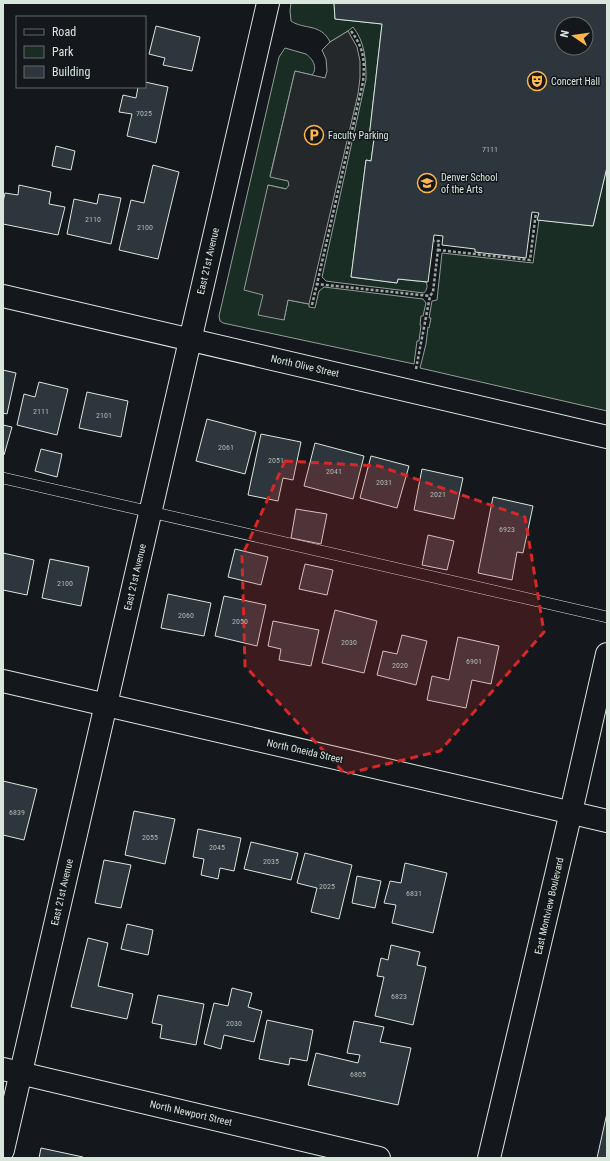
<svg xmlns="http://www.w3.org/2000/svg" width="610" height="1161" viewBox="0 0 610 1161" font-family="'Roboto Condensed',sans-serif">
	<rect width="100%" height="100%" fill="#14181c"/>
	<g fill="#1a2d24" stroke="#939e99">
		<path d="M291,3H334L335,19L382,24L369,138L374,139L371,161L366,160L351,277L397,283L398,279L426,282C428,287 427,289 424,293L333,282L326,281L322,277L366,79C366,60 365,42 353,27L348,31L330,42C321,23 304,30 291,21L290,11Z"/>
		<path d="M285,48L306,54C313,59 318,68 312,75L295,71L270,176L289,181V185L287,189L268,185L263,295L284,320L288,300L309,304V307L315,308L319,291L324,287L423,299L426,303L423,316H421L420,325H421L419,341H417L414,364L223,323L220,321L219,316L279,57Z"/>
		<path d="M607,167V411L420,368L426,344L428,327L429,328L431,318H429L432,301L437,300L442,253L533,263L539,220L593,226Z"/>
	</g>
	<path fill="#24282b" stroke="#939e99" d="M348,31L357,47L360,61V78L358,94L309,304L288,300L284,320L258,315L263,295L244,290L268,185L286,189L289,185L288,181L270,177L295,71L325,78L327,71L326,59L322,50L330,42Z"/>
	<g fill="#2c363c" stroke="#d8e6dc" fill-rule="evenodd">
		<path d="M334,3H607V167L593,226L537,220L539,213L532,212L526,258L475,252V249L442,245L443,236L434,235L428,282L398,279L397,283L351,277L366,160L371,161L374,139L369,138L382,24L335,19ZM562,24H586V48H562Z"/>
		<path d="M156,26L200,37L192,71L163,65L165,58L149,54Z"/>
		<path d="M145,82L168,87L156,143L127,136L132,114L119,112L123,95L136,98L138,87H145Z"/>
		<path d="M56,146L75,151L71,170L52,166Z"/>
		<path d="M153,165L179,172L158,259L119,250L131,200L144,203Z"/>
		<path d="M19,185L51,192L49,204L65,207L58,235L3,224V202L5,193L18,195Z"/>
		<path d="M99,194L121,198L111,244L67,234L74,199L97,204Z"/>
		<path d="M3,370L16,373L7,414L3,413Z"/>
		<path d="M39,382L68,389L57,435L17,425L24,394L35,397Z"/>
		<path d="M87,392L128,401L121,437L79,428Z"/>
		<path d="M207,419L256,432L245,474L196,461Z"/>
		<path d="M3,425L12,427L4,455H3Z"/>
		<path d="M261,434L301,442L293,480L283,478L278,501L248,495Z"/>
		<path d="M315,443L364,456L353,499L304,486Z"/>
		<path d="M41,449L62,454L57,477L35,471Z"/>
		<path d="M371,456L409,466L397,508L360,498Z"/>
		<path d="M422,469L463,478L454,519L414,510Z"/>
		<path d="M493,497L533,506L523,553L517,552L512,580L478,573Z"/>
		<path d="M296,509L327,514L321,544L291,538Z"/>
		<path d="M428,535L454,541L447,570L422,565Z"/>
		<path d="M235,549L268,557L261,585L228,577Z"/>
		<path d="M3,553L34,560L27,595L3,590Z"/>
		<path d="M50,559L89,567L81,606L42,598Z"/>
		<path d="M305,564L333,570L327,595L299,589Z"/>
		<path d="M168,594L211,603L204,636L161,628Z"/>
		<path d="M224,596L266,605L257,646L215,636Z"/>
		<path d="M335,610L377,621L364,673L322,663Z"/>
		<path d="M273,621L319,630L311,666L279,660L281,649L268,646Z"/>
		<path d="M402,635L427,641L416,685L377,675L383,651L397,654Z"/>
		<path d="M458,637L499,646L491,684L472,680L466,708L427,700L432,676L449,680Z"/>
		<path d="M3,781L37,789L24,840L3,835Z"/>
		<path d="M134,811L175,819L165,864L125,855Z"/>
		<path d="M198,829L241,838L234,871L220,868L218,879L201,875L204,859L193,857Z"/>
		<path d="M251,842L298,853L291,880L244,869Z"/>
		<path d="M305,853L352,865L339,919L311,912L317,888L297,883Z"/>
		<path d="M104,860L131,865L121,908L95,903Z"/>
		<path d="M405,863L447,873L433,933L392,923L396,905L384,903L390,881L401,883Z"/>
		<path d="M357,876L381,881L375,908L352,903Z"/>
		<path d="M127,924L153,930L148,955L121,949Z"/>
		<path d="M88,938L108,943L98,986L133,994L127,1019L71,1007Z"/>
		<path d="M391,945L420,952L417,965L426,967L413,1025L375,1016L384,977L377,976L381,958L388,960Z"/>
		<path d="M232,988L252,993L248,1007L262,1011L254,1042L224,1035L221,1049L204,1044L214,1003L228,1006Z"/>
		<path d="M158,995L204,1004L196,1045L160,1038L162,1025L152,1023Z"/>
		<path d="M267,1020L313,1030L307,1061L290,1058L289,1065L259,1059Z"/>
		<path d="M354,1021L384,1027L380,1042L411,1048L398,1105L308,1085L316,1053L358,1063L360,1055L347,1053Z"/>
		<path d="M607,1113V1158H597Z"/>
		<path d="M41,1148L83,1157V1158H39Z"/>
	</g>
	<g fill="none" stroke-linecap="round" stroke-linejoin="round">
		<defs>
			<path id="lane" d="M3,478L607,617"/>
			<g id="street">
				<path d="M3,296L607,437"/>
				<path d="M3,1069L379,1158"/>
				<path d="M3,1150L268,3"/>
			</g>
			<g id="secondary">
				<path d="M3,681L607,821"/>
				<path d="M489,1158L571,812L607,654"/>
			</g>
		</defs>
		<use href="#lane" stroke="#d8e6dc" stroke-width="12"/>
		<use href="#street" stroke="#d8e6dc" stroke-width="24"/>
		<use href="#secondary" stroke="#d8e6dc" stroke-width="24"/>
		<g stroke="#9da8a2" stroke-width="2.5" stroke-dasharray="3 2" stroke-linecap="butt">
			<path d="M351,31C364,48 365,61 363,82L317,284L430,296"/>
			<path d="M438,250L530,260L536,212"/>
			<path d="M312,305L317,284"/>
			<path d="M416,369L430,296L433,292L439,241H434"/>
		</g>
		<use href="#lane" stroke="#14181c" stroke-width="11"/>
		<use href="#street" stroke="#14181c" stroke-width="22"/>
		<use href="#secondary" stroke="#14181c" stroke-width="22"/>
	</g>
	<path fill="#d62828" fill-opacity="0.2" stroke="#d62828" stroke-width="3" stroke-dasharray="8 5" stroke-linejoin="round" d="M285,461L379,466L525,517L544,632L440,751L345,774L245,666L242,556Z"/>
	<defs>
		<symbol id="theatre-ring" viewBox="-11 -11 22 22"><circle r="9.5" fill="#14181c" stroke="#ffb74d" stroke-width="1.5"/><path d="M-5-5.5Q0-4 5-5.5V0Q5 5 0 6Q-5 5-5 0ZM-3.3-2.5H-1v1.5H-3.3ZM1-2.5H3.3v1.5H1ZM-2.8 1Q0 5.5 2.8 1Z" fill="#ffb74d"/></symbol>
		<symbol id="parking-ring" viewBox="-11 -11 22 22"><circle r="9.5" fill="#14181c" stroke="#ffb74d" stroke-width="1.5"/><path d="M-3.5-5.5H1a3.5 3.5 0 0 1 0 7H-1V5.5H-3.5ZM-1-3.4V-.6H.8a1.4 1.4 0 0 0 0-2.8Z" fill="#ffb74d"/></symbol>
		<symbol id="school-ring" viewBox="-11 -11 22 22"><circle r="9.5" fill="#14181c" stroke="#ffb74d" stroke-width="1.5"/><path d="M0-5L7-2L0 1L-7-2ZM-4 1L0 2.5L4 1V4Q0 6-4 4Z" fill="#ffb74d"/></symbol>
	</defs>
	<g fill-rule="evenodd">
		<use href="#theatre-ring" x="526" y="70" width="22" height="22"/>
		<use href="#parking-ring" x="303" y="124" width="22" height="22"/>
		<use href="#school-ring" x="416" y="172" width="22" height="22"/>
	</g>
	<g text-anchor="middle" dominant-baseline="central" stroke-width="3" stroke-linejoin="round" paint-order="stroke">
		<g font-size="8" fill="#adbab4">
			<text x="144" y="113">7025</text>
			<text x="490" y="149">7111</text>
			<text x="93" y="219">2110</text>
			<text x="145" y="227">2100</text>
			<text x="41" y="411">2111</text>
			<text x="104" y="415">2101</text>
			<text x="226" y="447">2061</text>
			<text x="276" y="460">2051</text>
			<text x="334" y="471">2041</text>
			<text x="384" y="482">2031</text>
			<text x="438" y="494">2021</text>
			<text x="507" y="529">6923</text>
			<text x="65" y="583">2100</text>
			<text x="186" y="615">2060</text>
			<text x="240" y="621">2050</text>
			<text x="349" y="642">2030</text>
			<text x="474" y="661">6901</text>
			<text x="400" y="665">2020</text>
			<text x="17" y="812">6839</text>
			<text x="150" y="837">2055</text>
			<text x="217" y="847">2045</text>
			<text x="271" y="861">2035</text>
			<text x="327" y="886">2025</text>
			<text x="414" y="893">6831</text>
			<text x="399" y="996">6823</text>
			<text x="234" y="1023">2030</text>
			<text x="358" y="1074">6805</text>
		</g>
		<g font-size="10" fill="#d8e6dc" stroke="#14181c" text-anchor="start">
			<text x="551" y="81">Concert Hall</text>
			<text x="328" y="135">Faculty Parking</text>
			<text x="441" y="177">Denver School<tspan x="441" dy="12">of the Arts</tspan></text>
		</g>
		<g font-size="10" fill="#d8e6dc" stroke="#14181c">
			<text transform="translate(208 261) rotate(-77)">East 21st Avenue</text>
			<text transform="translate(305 366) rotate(13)">North Olive Street</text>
			<text transform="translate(135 577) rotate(-77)">East 21st Avenue</text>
			<text transform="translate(305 751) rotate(13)">North Oneida Street</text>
			<text transform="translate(62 892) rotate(-77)">East 21st Avenue</text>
			<text transform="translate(549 906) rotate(-77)">East Montview Boulevard</text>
			<text transform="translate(191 1113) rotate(13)">North Newport Street</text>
		</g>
	</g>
	<rect width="610" height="1161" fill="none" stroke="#d8e6dc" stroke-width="8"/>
	<rect x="16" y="16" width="130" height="72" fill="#14181c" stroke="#626a69"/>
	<rect x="24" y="29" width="20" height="6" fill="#14181c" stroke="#626a69"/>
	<text x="52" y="36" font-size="12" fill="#d8e6dc">Road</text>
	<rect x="24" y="46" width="20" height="12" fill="#1a2d24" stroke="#626a69"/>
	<text x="52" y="56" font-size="12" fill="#d8e6dc">Park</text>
	<rect x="24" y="66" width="20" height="12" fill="#2c363c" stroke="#626a69"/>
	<text x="52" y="76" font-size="12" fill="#d8e6dc">Building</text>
	<g transform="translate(574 36) rotate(283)"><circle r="19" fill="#14181c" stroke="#626a69"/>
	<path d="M0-3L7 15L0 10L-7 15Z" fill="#ffb74d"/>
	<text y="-6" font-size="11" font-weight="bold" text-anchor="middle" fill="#d8e6dc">N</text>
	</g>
</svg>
